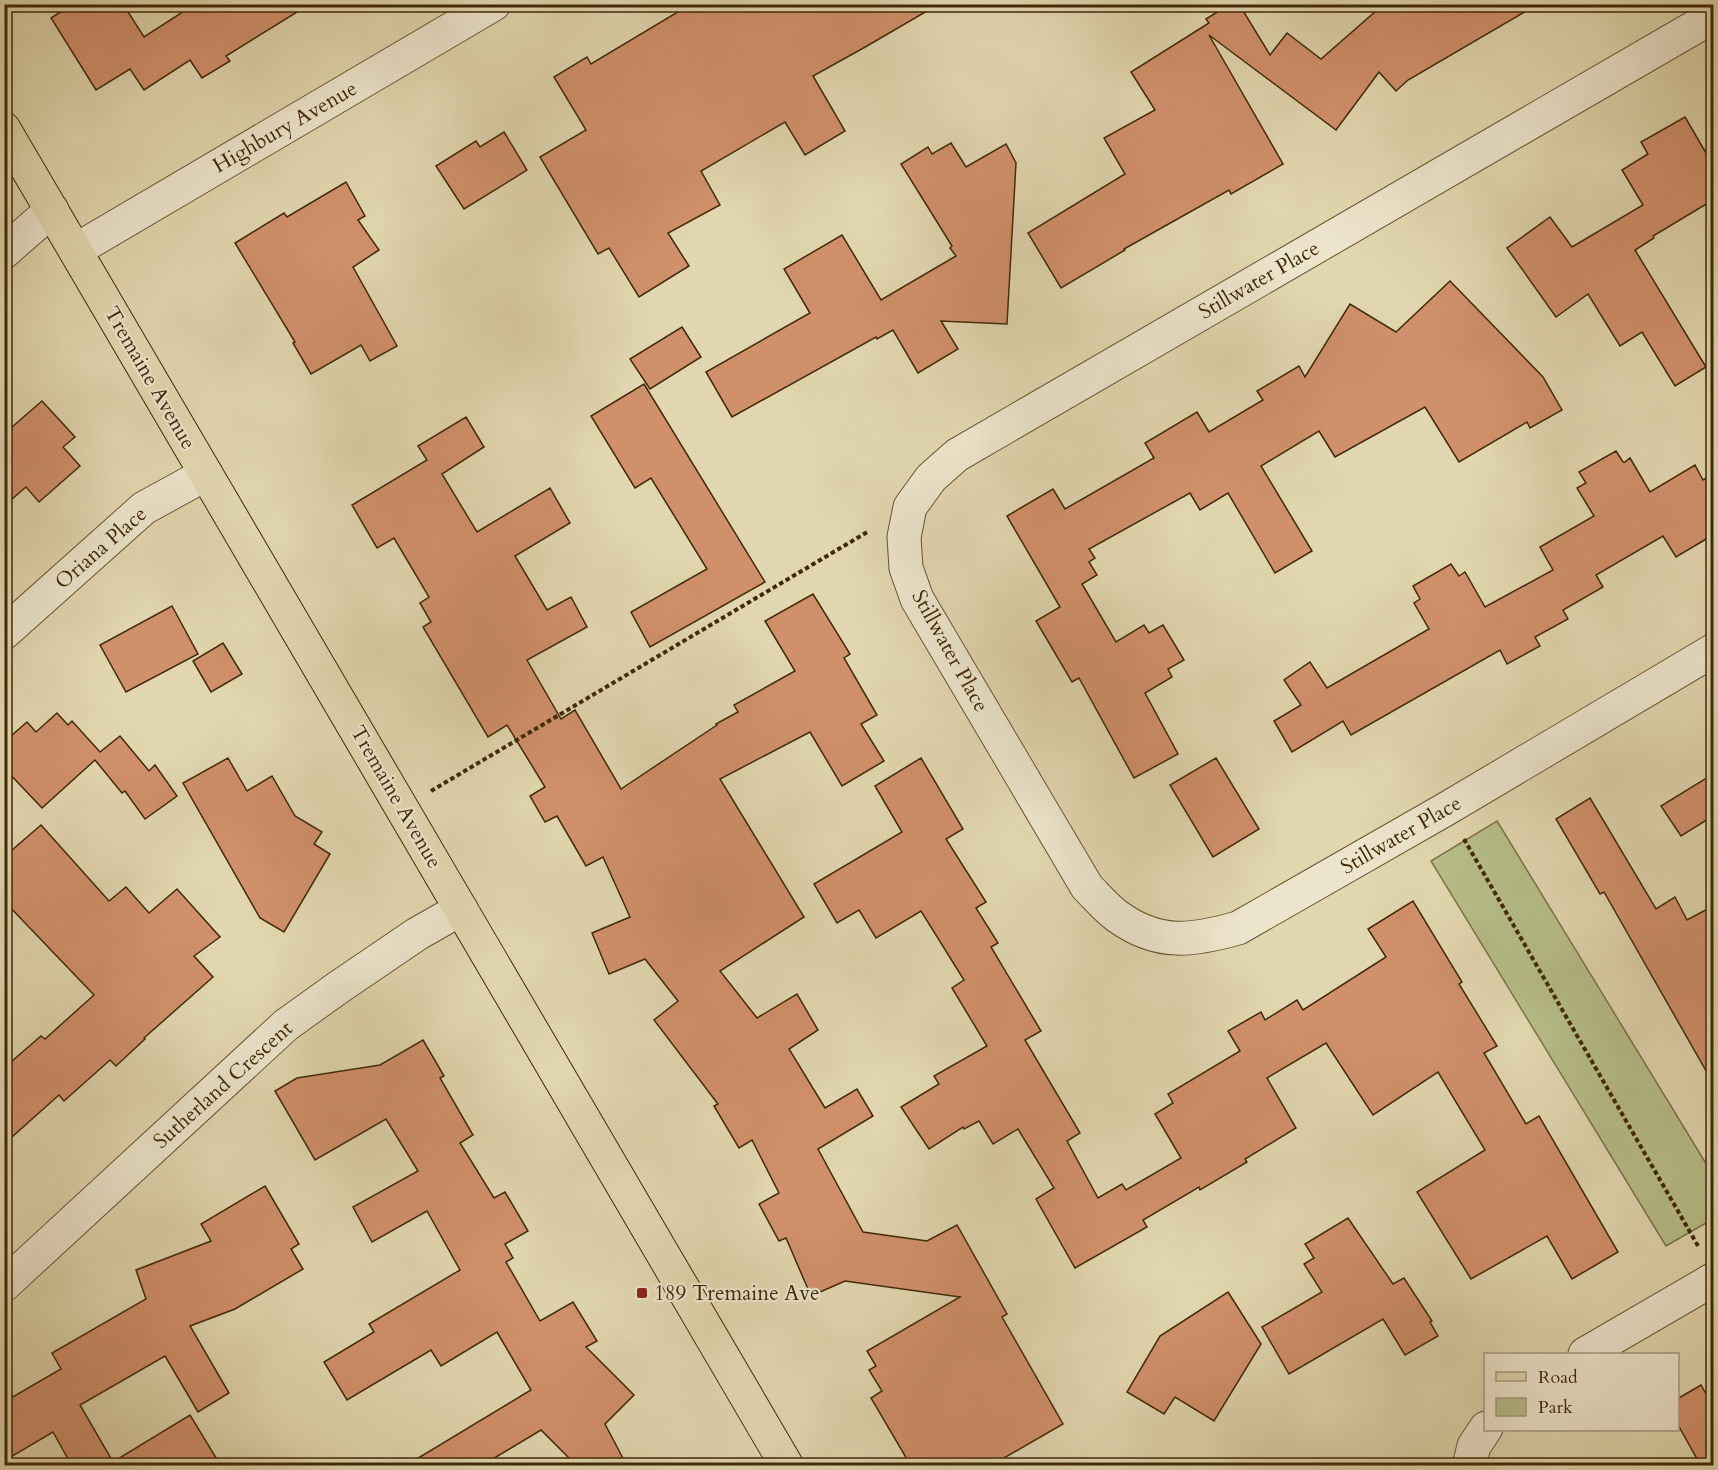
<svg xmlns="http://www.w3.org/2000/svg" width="1718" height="1470" viewBox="0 0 1718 1470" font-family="Cardo,serif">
	<rect width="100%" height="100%" fill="#e1d6af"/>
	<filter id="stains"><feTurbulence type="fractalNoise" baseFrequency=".00333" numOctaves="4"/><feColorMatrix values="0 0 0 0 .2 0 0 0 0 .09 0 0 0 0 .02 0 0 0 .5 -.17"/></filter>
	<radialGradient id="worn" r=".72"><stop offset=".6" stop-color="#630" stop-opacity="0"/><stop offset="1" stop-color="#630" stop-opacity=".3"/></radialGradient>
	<path fill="#b6bd88" stroke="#7b7348" stroke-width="1.5" d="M1497,821L1713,1175V1219L1666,1246L1431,861Z"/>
	<g fill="#d0906c" stroke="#402908" stroke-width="1.5">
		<path d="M73,4H123L144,37L195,4H310L226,56L230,61L202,78L190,60L144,90L130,69L96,90L51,18Z"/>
		<path d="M691,4H939L867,46L813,76L845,131L805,155L785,122L701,171L720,205L668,233L689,266L639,297L609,248L598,254L540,157L586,130L554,77L587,57L591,64Z"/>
		<path d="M1230,4H1239L1270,55L1287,33L1321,59L1384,4H1538L1408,80L1396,91L1379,72L1336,130L1209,35L1283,164L1231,194L1229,190L1124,249L1125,250L1061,288L1028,233L1125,174L1104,138L1155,110L1131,72L1209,23L1206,19Z"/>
		<path d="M1685,117L1713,165V200L1653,236L1654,238L1635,250L1706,367L1675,386L1642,332L1620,346L1588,294L1556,317L1507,248L1550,217L1572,247L1643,205L1622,170L1648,154L1641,142Z"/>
		<path d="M504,132L527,170L464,209L436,166L476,141L480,147Z"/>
		<path d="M951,143L966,167L1006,144L1016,163L1007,324L941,321L958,349L918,373L893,330L877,339L876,337L732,417L706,372L810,313L784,269L842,235L881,300L956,256L950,248L952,246L901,164L928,147L932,154Z"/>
		<path d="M346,182L365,216L358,220L379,250L353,267L397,346L370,361L361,345L311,374L293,343L295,342L235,243L284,213L287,217Z"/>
		<path d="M1450,281L1543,377L1562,410L1530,428L1527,422L1459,462L1425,407L1335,457L1319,431L1261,466L1312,551L1275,573L1228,493L1200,510L1190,493L1089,549L1095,558L1089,562L1097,575L1082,584L1116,642L1144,625L1149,633L1163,625L1184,660L1168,669L1172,677L1145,693L1178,754L1134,778L1079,678L1072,682L1036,621L1060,607L1007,516L1053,489L1065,509L1154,458L1145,443L1197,412L1209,432L1263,400L1257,391L1299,366L1305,377L1350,304L1396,332Z"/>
		<path d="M682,327L701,357L650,389L630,359Z"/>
		<path d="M644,384L765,582L650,647L631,612L707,569L651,478L635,488L591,416Z"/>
		<path d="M42,401L75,437L63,447L80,466L39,502L26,487L4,506V434Z"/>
		<path d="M466,417L484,447L442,474L477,532L550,488L570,523L515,556L547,610L571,597L587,627L527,660L561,719L575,710L621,789L717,725L716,724L738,712L734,705L795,671L765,621L813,594L850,654L844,658L877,715L861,724L884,761L842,786L810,732L720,779L804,917L720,971L757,1018L797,994L818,1030L789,1049L825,1108L857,1089L873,1116L818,1149L863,1232L927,1241L957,1225L1007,1314L1002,1317L1063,1424L990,1466H911L871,1398L882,1391L869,1370L876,1366L867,1351L960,1297L845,1281L811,1296L786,1238L779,1241L759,1204L779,1193L752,1140L739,1148L714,1106L718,1104L654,1020L678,1001L645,959L609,974L592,933L630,917L603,857L586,866L557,816L545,822L530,796L545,787L507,725L488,737L423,627L431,622L420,603L429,597L394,538L377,548L352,505L427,460L418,446Z"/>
		<path d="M1616,451L1623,462H1625L1630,458L1650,492L1695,465L1703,480L1713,474V535L1676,557L1663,536L1596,575L1603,587L1563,610L1568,619L1535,637L1540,646L1507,664L1500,650L1351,735L1343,721L1292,752L1274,721L1301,705L1284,680L1310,662L1327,688L1429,629L1414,603L1420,599L1413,586L1451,564L1459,576L1465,572L1485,607L1553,570L1540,547L1594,516L1577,488L1586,483L1579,472Z"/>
		<path d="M172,606L198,654L126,692L100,645Z"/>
		<path d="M223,643L242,674L211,692L193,661Z"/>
		<path d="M57,713L68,725L72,721L100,752L120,736L149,771L155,765L177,796L145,819L125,791L122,793L95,760L42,808L4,768V742L27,722L36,732Z"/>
		<path d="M228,758L247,791L272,776L295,816L322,832L314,844L330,854L284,932L260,918L183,783Z"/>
		<path d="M921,758L963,829L946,839L986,902L976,908L998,943L991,947L1041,1031L1025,1040L1080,1133L1067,1141L1098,1198L1122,1184L1126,1190L1181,1158L1155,1114L1173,1103L1168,1094L1240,1051L1228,1031L1261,1012L1265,1020L1297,1000L1303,1010L1386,957L1368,929L1413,901L1462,982L1459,984L1497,1046L1484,1053L1526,1124L1539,1116L1618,1252L1572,1279L1547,1236L1471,1279L1417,1192L1485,1150L1438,1072L1373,1115L1326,1043L1267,1078L1296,1128L1245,1159L1247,1162L1200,1190L1199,1187L1143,1220L1147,1227L1075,1268L1036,1199L1054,1188L1018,1129L993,1144L979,1121L964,1129L963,1127L929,1149L901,1107L939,1084L934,1076L987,1046L952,988L964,980L921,911L876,938L859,910L837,923L814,884L902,832L875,786Z"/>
		<path d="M1216,758L1259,829L1213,857L1170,785Z"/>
		<path d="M1713,774V816L1681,836L1661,806Z"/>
		<path d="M1590,798L1656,909L1675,897L1687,920L1713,906V1083L1604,892L1600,894L1556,819Z"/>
		<path d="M41,825L109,901L126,887L149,913L177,889L220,937L194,956L213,977L144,1038L145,1039L116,1066L110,1060L64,1101L59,1095L4,1144V1068L41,1036L45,1039L94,995L4,901V857Z"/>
		<path d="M423,1040L444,1076L440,1078L473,1135L460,1143L494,1198L505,1192L528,1231L505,1244L513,1258L506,1262L540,1321L573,1302L597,1341L586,1347L634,1395L605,1424L627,1466H577L541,1430L481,1466H405L531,1390L497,1332L441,1366L431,1350L347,1400L324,1362L374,1332L369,1324L460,1270L427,1211L372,1242L353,1207L418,1171L386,1119L315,1160L275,1091L297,1078L380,1065Z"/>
		<path d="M265,1186L299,1244L291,1249L303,1269L235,1309L190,1326L229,1393L198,1412L165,1356L80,1405L113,1462L190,1415L221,1466H72L53,1432L4,1461V1402L61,1369L52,1353L146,1299L136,1270L211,1241L201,1224Z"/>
		<path d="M1348,1218L1393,1284L1404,1278L1432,1321L1430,1322L1438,1336L1405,1355L1383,1319L1289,1374L1262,1327L1322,1292L1304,1264L1314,1258L1305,1244Z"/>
		<path d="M1228,1292L1261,1344L1214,1421L1175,1397L1164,1414L1127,1392L1160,1336Z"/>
		<path d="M1701,1385L1713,1406V1466H1701L1677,1423V1399Z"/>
	</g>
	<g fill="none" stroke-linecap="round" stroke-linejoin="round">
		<defs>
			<g id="minor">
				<path d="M1714,16L957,455L931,478L910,507L904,537L906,568L917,599L1087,887C1097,897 1106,908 1117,916C1158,946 1192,941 1238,928L1446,809L1714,650"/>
				<path d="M76,250L494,4"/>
				<path d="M4,252L52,210"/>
				<path d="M4,633L144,508L206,474"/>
				<path d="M4,1285L286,1025L339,987L417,934L461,909"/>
				<path d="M1585,1354L1714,1279"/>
				<path d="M1469,1466L1474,1446L1486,1428"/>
			</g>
			<path id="major" d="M4,129L787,1466"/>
		</defs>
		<use href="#minor" stroke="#685432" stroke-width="35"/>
		<use href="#major" stroke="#402908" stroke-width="35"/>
		<g stroke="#402908" stroke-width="4" stroke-dasharray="4.5 3" stroke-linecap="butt">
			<path d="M431,791L869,531"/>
			<path d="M1464,839L1698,1246"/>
		</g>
		<use href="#minor" stroke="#ece4cb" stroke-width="33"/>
		<use href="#major" stroke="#e1d6af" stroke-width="33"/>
	</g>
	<rect fill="#8f2418" stroke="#ece4cb" stroke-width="2" x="636" y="1287" width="12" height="12" rx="3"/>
	<g text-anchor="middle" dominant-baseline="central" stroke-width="4.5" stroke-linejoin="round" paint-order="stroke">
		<g font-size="21" fill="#402908" stroke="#ece4cb">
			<text transform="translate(285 127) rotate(-30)">Highbury Avenue</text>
			<text transform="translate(1259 280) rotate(-30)">Stillwater Place</text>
			<text transform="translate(150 378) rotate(60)">Tremaine Avenue</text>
			<text transform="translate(101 548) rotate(-41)">Oriana Place</text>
			<text transform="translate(950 651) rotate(61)">Stillwater Place</text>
			<text transform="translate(396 797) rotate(60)">Tremaine Avenue</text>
			<text transform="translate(1401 835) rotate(-30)">Stillwater Place</text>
			<text transform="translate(223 1085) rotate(-42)">Sutherland Crescent</text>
		</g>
		<g font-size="21" fill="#402908" stroke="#ece4cb" text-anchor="start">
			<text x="654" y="1293">189 Tremaine Ave</text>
		</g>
	</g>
	<rect width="1718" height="1470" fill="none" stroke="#e1d6af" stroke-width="24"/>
	<rect x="6" y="6" width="1706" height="1458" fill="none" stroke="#402908" stroke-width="3"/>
	<rect x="12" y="12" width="1694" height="1446" fill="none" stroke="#402908" stroke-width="1.5"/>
	<rect x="1484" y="1353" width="195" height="78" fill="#ece4cb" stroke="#a7997d" stroke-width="1.5"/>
	<rect x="1496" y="1372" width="30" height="9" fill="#e1d6af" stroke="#a7997d" stroke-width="1.5"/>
	<text x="1538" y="1383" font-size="18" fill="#402908">Road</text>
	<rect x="1496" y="1398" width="30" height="18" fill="#b6bd88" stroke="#a7997d" stroke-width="1.5"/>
	<text x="1538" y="1413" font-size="18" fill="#402908">Park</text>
	<rect width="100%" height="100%" filter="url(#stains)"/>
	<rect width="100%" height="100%" fill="url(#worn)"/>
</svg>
